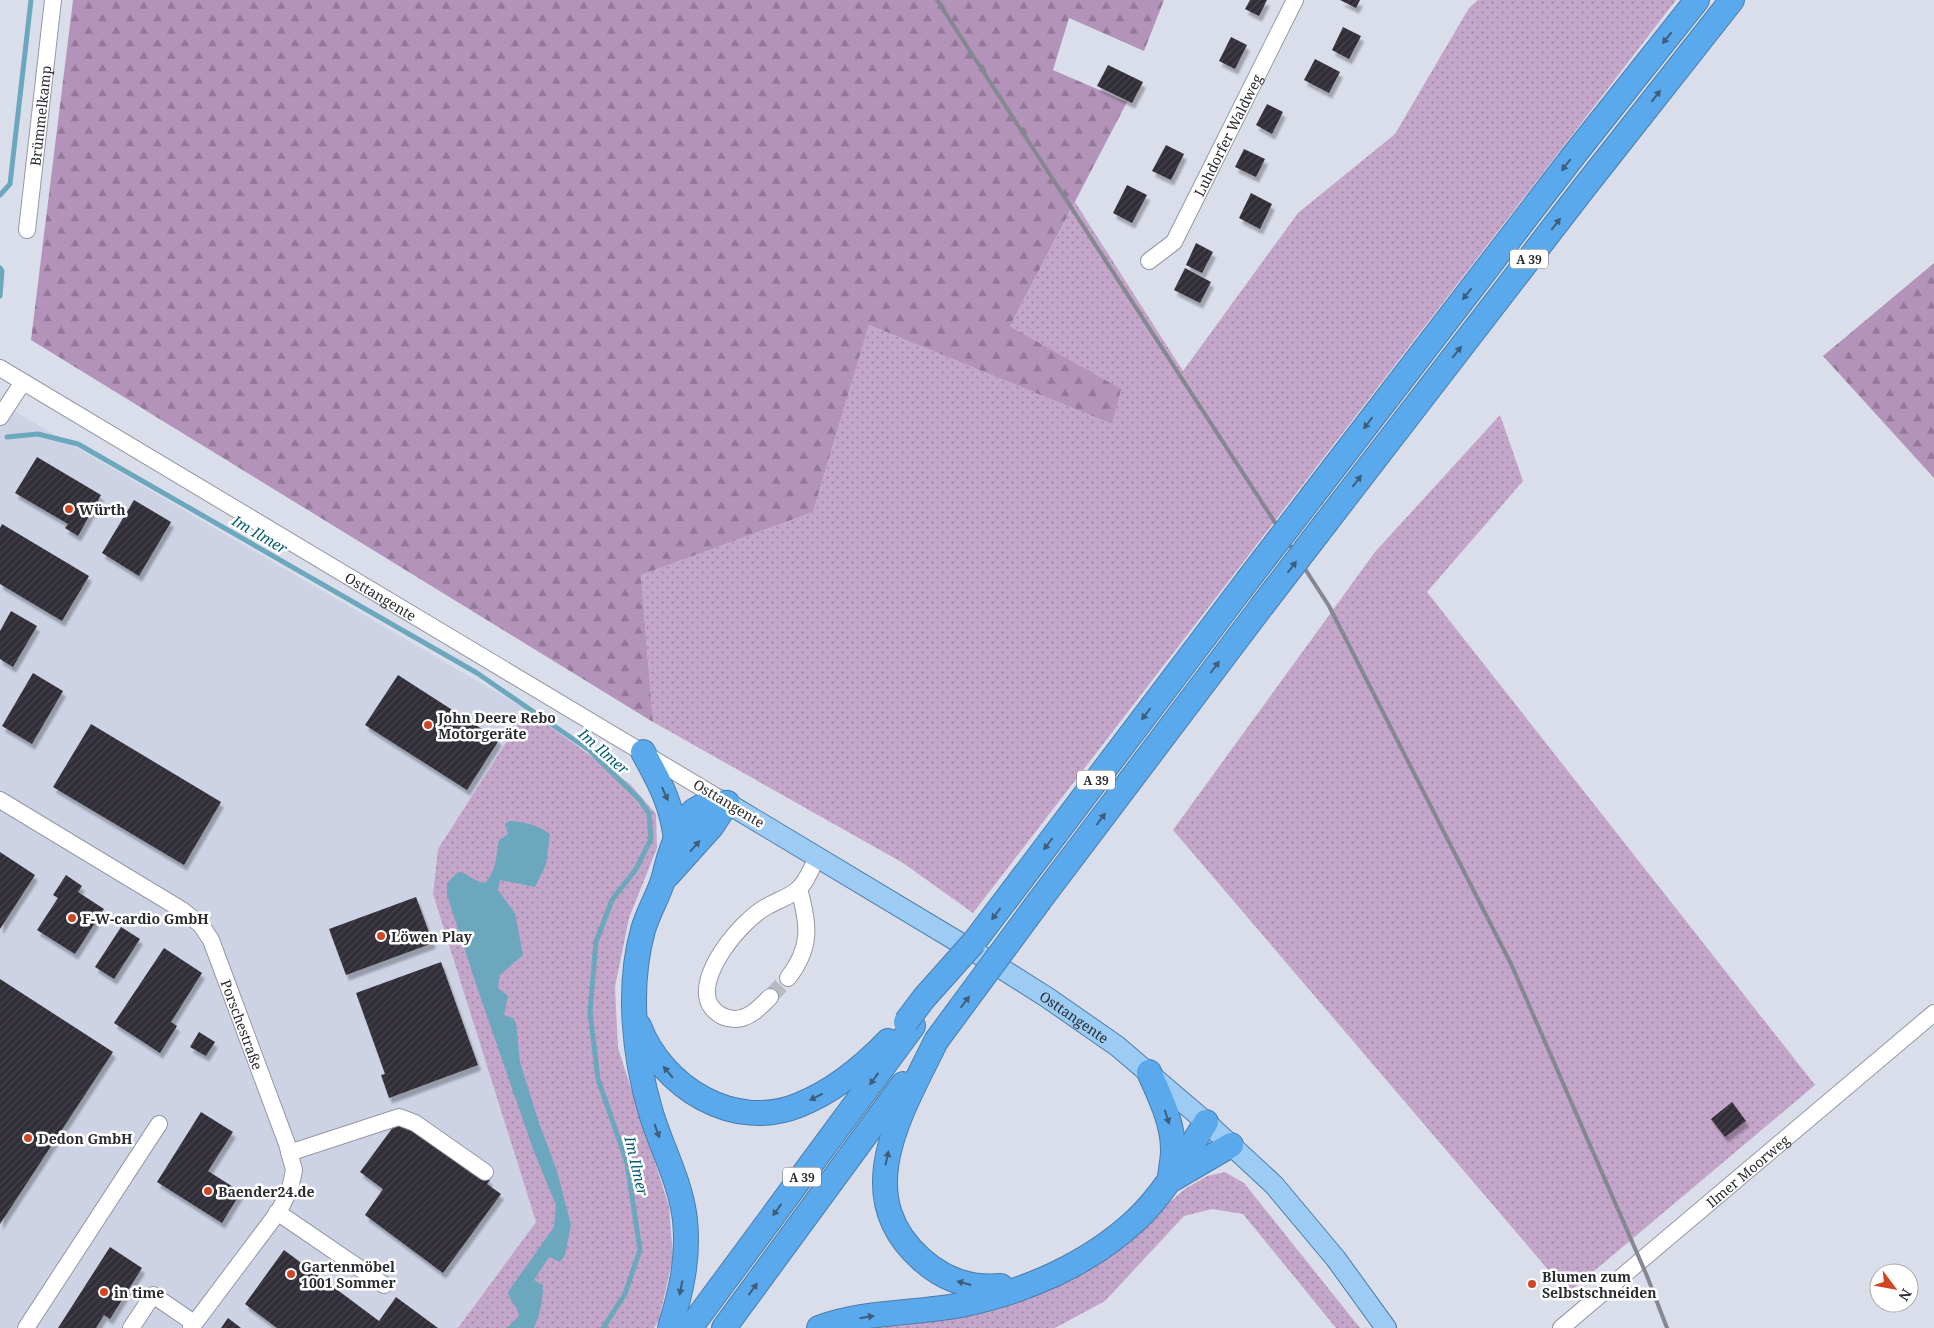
<svg xmlns="http://www.w3.org/2000/svg" width="1934" height="1328" viewBox="0 0 1934 1328" font-family="'Noto Serif',serif">
	<defs>
		<pattern id="grass-dots" width="8" height="8" patternUnits="userSpaceOnUse" patternTransform="scale(1.25)"><rect width="8" height="8" fill="#c4a6ca"/><path d="M2 2h.1M6 6h.1" fill="none" stroke="#9f87a4" stroke-width="1.8" stroke-linecap="round"/></pattern>
		<pattern id="forest-firs" width="22" height="20" patternUnits="userSpaceOnUse" patternTransform="scale(1.25)"><rect width="22" height="20" fill="#b493bb"/><path d="M5 1l3.5 6h-7zM16 11l3.5 6h-7z" fill="#937898"/></pattern>
		<pattern id="building-hatch" width="6" height="6" patternUnits="userSpaceOnUse" patternTransform="scale(1.25)"><rect width="6" height="6" fill="#312e38"/><path d="M-1 1l2-2M0 6l6-6M5 7l2-2" fill="none" stroke="#46444d"/></pattern>
		<filter id="shadow"><feDropShadow dx="3" dy="5.5" stdDeviation="1" flood-color="#0004"/></filter>
	</defs>
	<rect width="100%" height="100%" fill="#dadeea"/>
	<path fill="#cdd3e5" d="M0,403L527,710L438,849L433,894L536,1222L458,1328H0Z"/>
	<g fill="url(#grass-dots)">
		<path d="M1478,0H1676L973,913L903,863L653,722L641,575L813,512L869,325L1112,424L1120,389L1010,326L1075,202L1183,371L1298,213L1395,134L1469,8Z"/>
		<path d="M1500,415L1523,481L1427,592L1815,1085L1568,1293L1173,830L1375,552Z"/>
		<path d="M527,710L630,784L656,814L657,848L629,918L615,987L618,1048L669,1206L673,1257L659,1320L654,1328H458L536,1222L433,894L438,849Z"/>
		<path d="M1225,1172L1244,1183L1360,1328H1336L1243,1214L1212,1209L1184,1216L1105,1301L1055,1328H847L1111,1252L1185,1189L1207,1176Z"/>
	</g>
	<g fill="url(#forest-firs)">
		<path d="M73,0H1164L1144,51L1069,18L1053,70L1127,102L1010,326L1121,389L1112,424L869,325L813,512L641,575L653,722L31,340Z"/>
		<path d="M1934,263V478L1823,356Z"/>
	</g>
	<path fill="#6ca8bd" d="M510,821C525,822 538,825 550,834L546,865L535,887L500,880L498,890L515,913L523,955L500,975L498,988L508,996L504,1015L513,1018L516,1023L520,1062L538,1120L557,1171L571,1225L565,1255L560,1262L549,1257L534,1280L543,1285C543,1301 540,1313 534,1328H507L519,1316C517,1304 510,1303 508,1292L554,1227L556,1205L533,1149L478,990L447,895V883L458,872C469,873 472,881 485,883C497,871 496,855 499,840L508,834L505,824Z"/>
	<g fill="none" stroke-linecap="round" stroke-linejoin="round">
		<g stroke="#6ca8bd" stroke-width="5">
			<path d="M0,195L10,184L31,0"/>
			<path d="M0,268L2,271L0,296"/>
			<path d="M7,437L38,434L78,444L477,673L589,750L640,800L649,814L651,839L636,869L612,900L596,942L590,1012L598,1079L627,1163L640,1250L625,1294L603,1328"/>
		</g>
	</g>
	<g fill="url(#building-hatch)" filter="url(#shadow)">
		<path d="M1250,0H1267L1259,16L1245,9Z"/>
		<path d="M1340,0H1360L1356,8Z"/>
		<path d="M1343,27L1361,36L1349,59L1332,50Z"/>
		<path d="M1231,37L1247,45L1235,69L1219,61Z"/>
		<path d="M1315,59L1340,72L1329,93L1304,80Z"/>
		<path d="M1108,65L1143,82L1132,103L1097,86Z"/>
		<path d="M1267,104L1283,112L1272,134L1256,125Z"/>
		<path d="M1166,145L1184,154L1171,180L1152,171Z"/>
		<path d="M1244,149L1265,159L1256,177L1235,167Z"/>
		<path d="M1127,185L1147,195L1132,223L1113,213Z"/>
		<path d="M1251,193L1272,204L1260,229L1239,218Z"/>
		<path d="M1196,243L1213,252L1202,273L1186,265Z"/>
		<path d="M1185,268L1211,282L1200,303L1174,290Z"/>
		<path d="M37,457L101,495L78,536L65,528L68,524L15,493Z"/>
		<path d="M134,500L171,522L139,576L102,553Z"/>
		<path d="M2,524L89,576L62,621L0,584V528Z"/>
		<path d="M11,611L37,626L13,667L0,659V631Z"/>
		<path d="M33,673L63,691L32,744L2,726Z"/>
		<path d="M398,675L499,740L467,790L365,725Z"/>
		<path d="M91,724L221,802L184,865L53,787Z"/>
		<path d="M0,852L35,875L0,929Z"/>
		<path d="M66,875L82,886L78,892L104,909L75,954L37,930L58,898L53,895Z"/>
		<path d="M416,897L433,943L346,975L329,929Z"/>
		<path d="M121,927L140,939L114,979L95,967Z"/>
		<path d="M164,948L202,973L171,1022L177,1026L160,1053L114,1023Z"/>
		<path d="M441,962L478,1065L389,1098L381,1075L385,1074L356,993Z"/>
		<path d="M0,979L113,1052L0,1224Z"/>
		<path d="M199,1032L215,1042L206,1056L190,1047Z"/>
		<path d="M1732,1102L1746,1121L1725,1137L1711,1119Z"/>
		<path d="M201,1112L233,1132L208,1171L241,1192L222,1223L157,1182Z"/>
		<path d="M399,1119L474,1175L478,1171L490,1180L487,1184L501,1194L443,1273L365,1215L383,1189L360,1172Z"/>
		<path d="M110,1247L142,1268L110,1319L104,1315L96,1328H58Z"/>
		<path d="M284,1250L379,1321L396,1297L438,1328H277L245,1304Z"/>
		<path d="M228,1318L241,1328H221Z"/>
	</g>
	<g fill="none" stroke-linecap="round" stroke-linejoin="round">
		<path stroke="#b7bac5" stroke-width="16" stroke-dasharray="16 8" stroke-linecap="butt" d="M770,997L788,978"/>
		<defs>
			<g id="minor">
				<path id="s1" d="M27,230L53,0"/>
				<path id="s2" d="M1149,261L1174,242L1295,0"/>
				<path id="s3" d="M0,368L727,803"/>
				<path d="M0,417L23,382"/>
				<path id="s4" d="M0,800L182,910L201,925L211,940L287,1144L294,1170L290,1189L279,1211L191,1328"/>
				<path d="M788,978C812,947 809,925 799,889"/>
				<path d="M770,997C761,1006 750,1019 735,1019C725,1019 716,1014 710,1005C694,976 743,918 768,906C778,900 790,897 798,889C807,882 812,866 818,856"/>
				<path d="M289,1153L399,1117L415,1123L485,1172"/>
				<path d="M277,1212L384,1285"/>
				<path d="M26,1328L159,1124"/>
				<path d="M131,1328L153,1295L194,1323"/>
				<path id="s5" d="M1561,1328L1934,1013"/>
			</g>
			<g id="major">
				<path id="s6" d="M727,803L980,955L1048,998L1117,1046L1206,1122L1274,1185L1336,1259L1386,1328"/>
			</g>
			<g id="highway">
				<path d="M1313,495L1574,155L1697,0"/>
				<path d="M1328,520L1583,189L1732,0"/>
				<path d="M643,752C660,783 672,804 676,840"/>
				<path d="M668,875L712,826L727,803"/>
				<path d="M1040,900L1262,606"/>
				<path d="M974,942L1247,581"/>
				<path d="M639,1026C662,1087 734,1132 799,1105C834,1091 862,1068 888,1041"/>
				<path d="M936,1041C903,1110 848,1194 921,1259C944,1280 970,1289 1001,1286"/>
				<path d="M1149,1072C1160,1097 1173,1122 1173,1150C1173,1159 1171,1168 1170,1177"/>
				<path d="M1173,1179L1231,1145"/>
				<path d="M670,1328C681,1292 689,1258 685,1220C681,1183 662,1149 651,1113C634,1056 627,987 643,930C648,912 659,895 664,877C668,859 679,821 695,810C705,803 716,802 727,803"/>
				<path d="M690,1328L913,1026"/>
				<path d="M724,1328L903,1084"/>
				<path d="M819,1328C864,1311 914,1314 961,1305C1024,1292 1088,1265 1136,1220C1165,1193 1185,1156 1206,1122"/>
			</g>
		</defs>
		<use href="#minor" stroke="#9498a3" stroke-width="18"/>
		<use href="#major" stroke="#4a7daa" stroke-width="22"/>
		<use href="#highway" stroke="#4a7daa" stroke-width="26"/>
		<use href="#minor" stroke="#fff" stroke-width="16"/>
		<use href="#major" stroke="#9ccbf4" stroke-width="20"/>
		<use href="#highway" stroke="#5aa9ec" stroke-width="24"/>
		<path stroke="#858890" stroke-width="4" d="M937,0L1329,606L1512,966L1647,1276L1667,1328"/>
		<defs>
			<g id="highway-bridge">
				<path d="M1247,581L1313,495"/>
				<path d="M1262,606L1328,520"/>
				<path d="M906,1022L924,998L974,942"/>
				<path d="M936,1041L1040,900"/>
			</g>
		</defs>
		<use href="#highway-bridge" stroke="#4a7daa" stroke-width="26" stroke-linecap="butt"/>
		<use href="#highway-bridge" stroke="#5aa9ec" stroke-width="24"/>
	</g>
	<defs><path id="oneway-solid" d="M-6-.8H1V-3.2L6.5 0L1 3.2V.8H-6Z" transform="scale(1.25)"/></defs>
	<g fill="#3e5e7b">
		<use href="#oneway-solid" transform="translate(1667 38) rotate(129)"/>
		<use href="#oneway-solid" transform="translate(1656 96) rotate(-52)"/>
		<use href="#oneway-solid" transform="translate(1566 165) rotate(128)"/>
		<use href="#oneway-solid" transform="translate(1556 224) rotate(-52)"/>
		<use href="#oneway-solid" transform="translate(1467 294) rotate(128)"/>
		<use href="#oneway-solid" transform="translate(1457 352) rotate(-52)"/>
		<use href="#oneway-solid" transform="translate(1368 423) rotate(127)"/>
		<use href="#oneway-solid" transform="translate(1357 481) rotate(-52)"/>
		<use href="#oneway-solid" transform="translate(1292 567) rotate(-53)"/>
		<use href="#oneway-solid" transform="translate(1215 667) rotate(-53)"/>
		<use href="#oneway-solid" transform="translate(1146 714) rotate(127)"/>
		<use href="#oneway-solid" transform="translate(665 794) rotate(66)"/>
		<use href="#oneway-solid" transform="translate(1101 819) rotate(-53)"/>
		<use href="#oneway-solid" transform="translate(1048 844) rotate(127)"/>
		<use href="#oneway-solid" transform="translate(695 846) rotate(-48)"/>
		<use href="#oneway-solid" transform="translate(996 914) rotate(127)"/>
		<use href="#oneway-solid" transform="translate(965 1002) rotate(-53)"/>
		<use href="#oneway-solid" transform="translate(668 1072) rotate(-130)"/>
		<use href="#oneway-solid" transform="translate(874 1079) rotate(126)"/>
		<use href="#oneway-solid" transform="translate(816 1097) rotate(154)"/>
		<use href="#oneway-solid" transform="translate(1167 1117) rotate(72)"/>
		<use href="#oneway-solid" transform="translate(657 1131) rotate(70)"/>
		<use href="#oneway-solid" transform="translate(887 1158) rotate(-78)"/>
		<use href="#oneway-solid" transform="translate(777 1210) rotate(126)"/>
		<use href="#oneway-solid" transform="translate(964 1283) rotate(-165)"/>
		<use href="#oneway-solid" transform="translate(681 1288) rotate(101)"/>
		<use href="#oneway-solid" transform="translate(753 1289) rotate(-54)"/>
		<use href="#oneway-solid" transform="translate(867 1317) rotate(-9)"/>
	</g>
	<g fill="#cf4622" stroke="#fff" stroke-width="2">
		<circle cx="69" cy="509" r="5"/>
		<circle cx="428" cy="725" r="5"/>
		<circle cx="72" cy="918" r="5"/>
		<circle cx="381" cy="936" r="5"/>
		<circle cx="28" cy="1138" r="5"/>
		<circle cx="208" cy="1191" r="5"/>
		<circle cx="291" cy="1274" r="5"/>
		<circle cx="1532" cy="1284" r="5"/>
		<circle cx="104" cy="1292" r="5"/>
	</g>
	<g text-anchor="middle" dominant-baseline="central" stroke-width="5" stroke-linejoin="round" paint-order="stroke">
		<g fill="#fff" stroke="#6b6b6e" stroke-width="1">
			<rect x="1510" y="249.5" width="38" height="19" rx="4"/>
			<rect x="1077" y="770.5" width="38" height="19" rx="4"/>
			<rect x="783" y="1167.5" width="38" height="19" rx="4"/>
		</g>
		<g font-size="12" font-weight="bold" fill="#2b2c30">
			<text x="1529" y="259">A 39</text>
			<text x="1096" y="780">A 39</text>
			<text x="802" y="1177">A 39</text>
		</g>
		<g font-size="14" fill="#2b2c30" stroke="#fff">
			<text stroke="none"><textPath href="#s1" startOffset="115">Brümmelkamp</textPath></text>
			<text stroke="none"><textPath href="#s2" startOffset="151">Luhdorfer Waldweg</textPath></text>
			<text stroke="none"><textPath href="#s3" startOffset="444">Osttangente</textPath></text>
			<text transform="translate(729 803) rotate(31)">Osttangente</text>
			<text stroke="none"><textPath href="#s6" startOffset="408">Osttangente</textPath></text>
			<text stroke="none"><textPath href="#s4" startOffset="345">Porschestraße</textPath></text>
			<text stroke="none"><textPath href="#s5" startOffset="244">Ilmer Moorweg</textPath></text>
		</g>
		<g font-size="14" font-weight="bold" fill="#2b2c30" stroke="#fff" text-anchor="start">
			<text x="79" y="509">Würth</text>
			<text x="438" y="717">John Deere Rebo<tspan x="438" dy="16">Motorgeräte</tspan></text>
			<text x="82" y="918">F-W-cardio GmbH</text>
			<text x="391" y="936">Löwen Play</text>
			<text x="38" y="1138">Dedon GmbH</text>
			<text x="218" y="1191">Baender24.de</text>
			<text x="301" y="1266">Gartenmöbel<tspan x="301" dy="16">1001 Sommer</tspan></text>
			<text x="1542" y="1276">Blumen zum<tspan x="1542" dy="16">Selbstschneiden</tspan></text>
			<text x="114" y="1292">in time</text>
		</g>
		<g font-size="15" font-style="italic" fill="#035b71" stroke="#fff">
			<text transform="translate(260 534) rotate(30)">Im Ilmer</text>
			<text transform="translate(604 751) rotate(41)">Im Ilmer</text>
			<text transform="translate(637 1166) rotate(77)">Im Ilmer</text>
		</g>
	</g>
	<g transform="translate(1894 1288) rotate(122)"><circle r="24" fill="#ffffff" stroke="#aaabac"/>
	<path d="M0-4L9 19L0 12L-9 19Z" fill="#cf4622"/>
	<text y="-8" font-size="14" font-weight="bold" text-anchor="middle" fill="#2b2c30">N</text>
	</g>
</svg>
